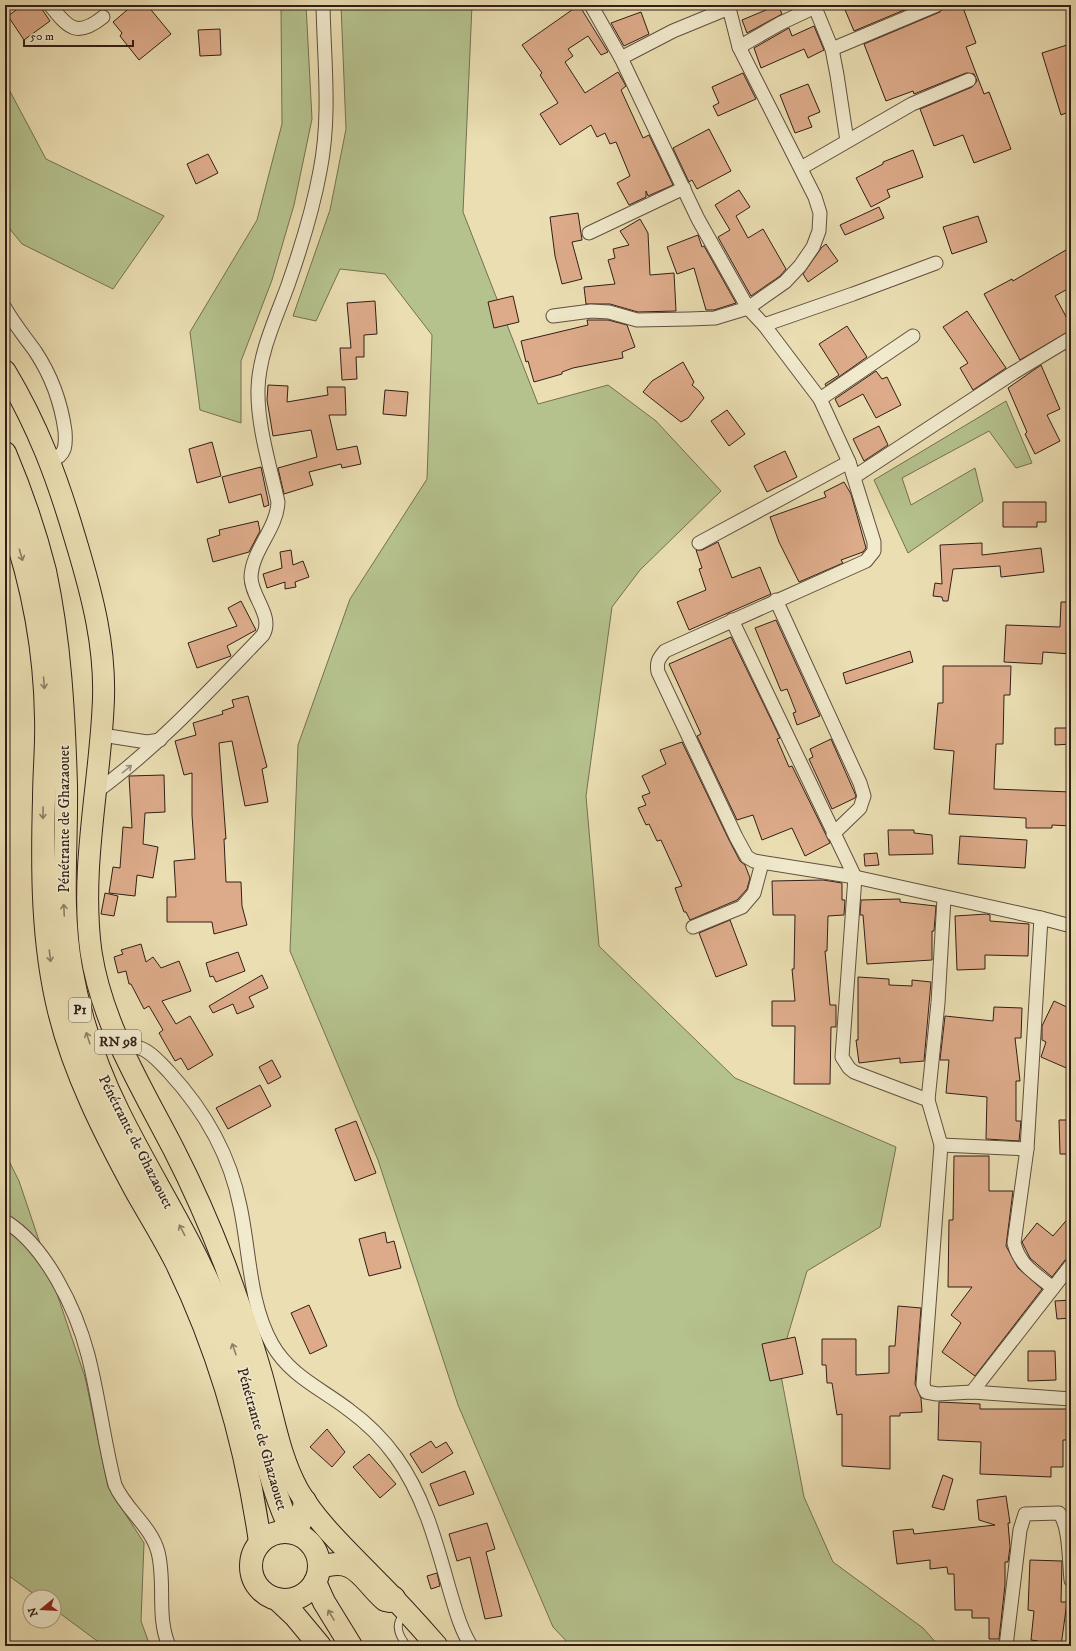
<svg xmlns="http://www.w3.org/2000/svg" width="1076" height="1651" viewBox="0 0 1076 1651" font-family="'IM FELL DW Pica',serif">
	<rect width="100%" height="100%" fill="#eadeb2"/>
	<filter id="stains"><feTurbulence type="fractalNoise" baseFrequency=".005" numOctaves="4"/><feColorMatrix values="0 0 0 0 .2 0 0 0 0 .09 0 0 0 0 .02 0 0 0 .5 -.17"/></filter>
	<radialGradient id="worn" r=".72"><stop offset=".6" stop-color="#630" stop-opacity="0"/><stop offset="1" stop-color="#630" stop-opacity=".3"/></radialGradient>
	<g fill="#b5c28e" stroke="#747053">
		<path d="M292,5H306L312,119L294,205L272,280L241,361V423L200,410L190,332L257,220L282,124L281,7Z"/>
		<path d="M341,5H472L463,212L538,404L608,385L656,421L721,491L640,570L612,607L586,796L599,946L735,1078L896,1147L880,1227L807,1271L779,1365L804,1497L833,1562L923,1628L939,1646H571L553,1627L458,1405L378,1160L290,951L298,745L350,599L427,479L432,335L385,274L340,269L316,321L293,316L330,210L346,129Z"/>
		<path d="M5,82L46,159L164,216L113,289L22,244L5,223Z"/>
		<path d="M1006,401L1032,463L1016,468L989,431L902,478L911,505L975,468L983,501L908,553L874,480Z"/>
		<path d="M5,1153L19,1181L85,1377L108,1487L144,1543L141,1621L150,1646H104L54,1609V1597H38L5,1573L7,1473L5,1461Z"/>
	</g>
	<g fill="#ddab8a" stroke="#321f18">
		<path d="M23,5H39L50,21L24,40L8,16Z"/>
		<path d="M133,5H147L171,34L139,60L120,36L122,33L113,22Z"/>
		<path d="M579,5L608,52L601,55L588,36L568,49L573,56L565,62L585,93L618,72L626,86L621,90L643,138L649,135L673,185L648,196L646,191V197L629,205L617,183L630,176L616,142L610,144L605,133L597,137L591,125L560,145L540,114L558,103L540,75L542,73L522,45Z"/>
		<path d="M778,5L782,14L747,33L742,20Z"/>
		<path d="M843,5H916L854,31Z"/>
		<path d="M945,5H962L976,43L966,47L984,94L989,92L1011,149L974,163L963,135L934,146L920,109L972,87L977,81L974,74L966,73L914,94L913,91L886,101L864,44L940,12Z"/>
		<path d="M641,12L649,34L624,46L611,23Z"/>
		<path d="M814,26L824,50L808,58L804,49L761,68L754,48L789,28L792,36Z"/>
		<path d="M220,29L221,55L200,56L198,30Z"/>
		<path d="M1067,45L1069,51L1071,50V111L1061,115L1042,53Z"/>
		<path d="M743,73L756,99L718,116L713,106L719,103L712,87Z"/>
		<path d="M808,84L820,112L808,117L812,127L795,133L780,95Z"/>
		<path d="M709,129L731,171L697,189L692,180L689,182L673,148Z"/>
		<path d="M913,150L923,177L887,190L890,197L871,207L856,178L883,164V162Z"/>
		<path d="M208,154L218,173L196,184L187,164Z"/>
		<path d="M739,190L750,207L736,216L748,238L763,229L786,269L780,276L751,296L718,237L730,230L715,205Z"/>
		<path d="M879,207L884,218L845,235L840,225Z"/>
		<path d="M578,213L582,240L572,242L582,279L562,284L555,256L550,217Z"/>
		<path d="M978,216L987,242L952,254L943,227Z"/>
		<path d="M640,219L648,233L650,275L674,273L676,311L638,312L610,304H586L584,287L615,284L608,260L615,258L613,249L629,245L620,231Z"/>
		<path d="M698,235L702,247L704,246L736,303L714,310H706L694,268L677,274L667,247Z"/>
		<path d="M826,244L838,261L808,282L803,274L822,247Z"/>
		<path d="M1071,247V287L1055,296L1071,326V330L1020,360L984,294L1012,279L1013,281Z"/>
		<path d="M513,296L519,322L494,328L488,302Z"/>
		<path d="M375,301L377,334L364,335V357H356L357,379L342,380L340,348H351L347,303Z"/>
		<path d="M967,311L1006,368L973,390L960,368L968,363L943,327Z"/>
		<path d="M587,320H608L627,325L635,347L622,352L623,358L573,368L562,372V374L534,382L528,361L526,362L521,341L588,325Z"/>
		<path d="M847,326L867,357L826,386L825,384L839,375L819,344Z"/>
		<path d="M683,362L694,382L692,385L699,391L704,398L688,418L681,422L643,392L652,381Z"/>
		<path d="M1041,365L1060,409L1047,415L1060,441L1035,454L1025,434L1027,432L1008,388Z"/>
		<path d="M876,371L882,379L887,377L901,405L876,418L863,394L839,407L835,399Z"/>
		<path d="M268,385L288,386L287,402L328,395L327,387H345L346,415H329L337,450L357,446L361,464L342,468L341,464L309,472L313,485L284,494L278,468L317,457L311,430L273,436L267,400Z"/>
		<path d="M385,390L408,392L406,416L383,414Z"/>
		<path d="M727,410L745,434L729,446L711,421Z"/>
		<path d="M879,426L888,445L864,461L853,439Z"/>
		<path d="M212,442L221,476L197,483L189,449Z"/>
		<path d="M785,451L797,477L767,492L754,466Z"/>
		<path d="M261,467L269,505L264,507L261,494L229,503L222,477Z"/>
		<path d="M844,482L851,494L866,548L863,552L841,560L843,563L799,582L779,542L770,517L826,497L824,492Z"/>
		<path d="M1003,502H1046V522H1037V527H1003Z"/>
		<path d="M258,521L260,531L249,552L213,562L207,539L220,535L219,530Z"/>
		<path d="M718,542L732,578L760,567L771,594L689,630L677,602L706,590L699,569L702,568L696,550H702Z"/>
		<path d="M982,543V555L1041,548L1044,572L1001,577L1000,566L953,569L948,601H943L942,597L933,596L935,583L942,584L940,545Z"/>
		<path d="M291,550L293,565L303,561L309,577L295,582L296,587L285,589V582L267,588L263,574L282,568L280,552Z"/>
		<path d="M241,601L256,630L227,646L231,656L197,668L188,643L237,626L228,608Z"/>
		<path d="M1061,602H1071V654L1043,652L1042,664L1004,662L1006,625L1060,627Z"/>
		<path d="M776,620L820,716L797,725L793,713L796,712L787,689L781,691L755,628Z"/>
		<path d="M731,637L780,738L777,739L789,767L792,766L830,843L805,856L792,828L762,840L753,815L737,820L697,736L701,734L669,664Z"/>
		<path d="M910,651L913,662L846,684L843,673Z"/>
		<path d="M943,666H1011L1010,695H1004L1003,744H996L994,789L1071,792V826L1052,825V828H1026V818L949,814L954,751L934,749L938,703H943Z"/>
		<path d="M248,696L267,767L262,769L268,802L245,806L232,741L219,743L226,839H224L226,882H241L242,906L247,925L214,934L212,922H167V897H176L174,861L195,859L192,815V773L184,775L175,741L196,735L193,723L223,714L222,711L234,707L232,700Z"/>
		<path d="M1055,728H1071V744L1055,745Z"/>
		<path d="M831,739L856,796L855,798L832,809L809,759L813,757L810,749Z"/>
		<path d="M682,742L729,840L740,861L745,865L750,878L747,889L737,900L690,920L686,912H684L675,888L682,886L661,840L657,841L649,824L646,825L638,808L646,805L642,796L650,793L642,776L666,764L660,750Z"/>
		<path d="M164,775L165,812L145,813L143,844L158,847L153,878L137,875L135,896L109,893L113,867L120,868L123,827L132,828L129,776Z"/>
		<path d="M888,830H914V833L932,835L933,854L889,855Z"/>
		<path d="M960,836L1027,840L1025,868L958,864Z"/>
		<path d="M877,853L879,865L865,866L864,854Z"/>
		<path d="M823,880L842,883V900H845L844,915L828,916L827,951H825L830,1005H836V1027H831L830,1084H794L795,1026H772V1001H795L792,969H794L795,915H773L772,881Z"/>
		<path d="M105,893L118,896L114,916L101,914Z"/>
		<path d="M900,899V902L936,906L934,931H932V960L867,964L863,915H860L861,900Z"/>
		<path d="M987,914L990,915V921L1029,924L1028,956L985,955V969L957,970L955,916Z"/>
		<path d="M730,920L747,965L716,977L699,933Z"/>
		<path d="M141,944L146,962L153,957L161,968L179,961L191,991L162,1001L176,1024L190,1016L213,1055L188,1070L181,1058L175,1061L159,1033L163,1030L149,1006L144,1009L131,984H129L126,971L118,973L114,957L123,954L121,950Z"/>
		<path d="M238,952L245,971L216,982L213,976L210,977L206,963Z"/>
		<path d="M262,975L268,988L249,997L254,1007L237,1014L233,1004L213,1013L209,1006Z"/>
		<path d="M858,977L889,979V985L912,986V980L931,982L924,1061L900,1063V1058L859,1063L856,1040H858Z"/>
		<path d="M1054,1001L1071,1009V1070L1041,1057L1046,1042L1042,1040V1026Z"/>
		<path d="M994,1007L1022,1008L1021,1038H1015L1020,1081H1016V1121H1021L1019,1141L986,1139L987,1097L946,1093L949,1060H940L945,1016L993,1021Z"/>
		<path d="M272,1060L281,1077L268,1084L259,1067Z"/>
		<path d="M260,1085L271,1106L228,1129L216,1108Z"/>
		<path d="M1059,1120H1071V1154H1060Z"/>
		<path d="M356,1121L376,1173L355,1181L335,1129Z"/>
		<path d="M954,1156H989V1191H1013L1006,1246L1018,1268L1042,1289L975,1376L942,1352L961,1323L951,1315L972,1287H948L949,1220H953Z"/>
		<path d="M1071,1215V1257L1065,1260L1052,1277L1030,1258L1022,1242L1037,1223L1053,1236Z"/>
		<path d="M385,1232L387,1243L394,1241L401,1268L369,1276L359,1239Z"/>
		<path d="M1071,1300V1318L1057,1319L1055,1301Z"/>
		<path d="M309,1305L327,1346L310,1354L291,1313Z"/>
		<path d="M898,1306L921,1308L915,1384L921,1398L922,1412L900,1413V1416H890V1469L842,1466V1414L837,1415L832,1383H827L826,1365H822V1339H856V1375L889,1373V1346H895Z"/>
		<path d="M795,1337L803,1374L770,1381L762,1344Z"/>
		<path d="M1028,1351H1055L1056,1380L1028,1381Z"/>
		<path d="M939,1402L980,1404V1409H1071V1440H1063V1467H1051V1477L980,1474L981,1442L938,1440Z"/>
		<path d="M327,1429L345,1452L332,1467L310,1447Z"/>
		<path d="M431,1441L436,1448L446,1442L453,1453L422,1473L410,1454Z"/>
		<path d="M369,1454L396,1484L380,1498L353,1467Z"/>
		<path d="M465,1471L474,1494L439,1506L430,1484Z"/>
		<path d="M943,1475L953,1479L944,1510L932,1507Z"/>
		<path d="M1006,1496L1010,1523H1008L1010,1547L1008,1562H1005V1585L999,1639H989V1618H972V1610H955L954,1574H948L947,1567L930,1569V1560L897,1564L893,1531L913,1529L914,1534L995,1525L979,1520L977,1500Z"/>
		<path d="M487,1523L495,1549L486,1552L502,1616L485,1619L470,1557L457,1561L449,1534Z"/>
		<path d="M1030,1560L1062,1561L1061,1602H1067L1061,1646L1038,1645V1641L1031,1640L1034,1611L1028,1610Z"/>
		<path d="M437,1573L440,1586L431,1589L427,1576Z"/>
	</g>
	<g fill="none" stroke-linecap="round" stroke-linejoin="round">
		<defs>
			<path id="service" d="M405,1614C393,1624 399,1636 407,1646"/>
			<g id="minor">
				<path d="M50,5C68,28 77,38 103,17"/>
				<path d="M591,5L621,58L698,219L748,308L764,325L820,399L849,462L874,542V551L866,561L665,651C659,658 656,662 658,672L736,837L747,857L754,861L855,877L1041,918L1071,926"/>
				<path d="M814,5L832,49L837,75L847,141"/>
				<path d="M739,47L781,23L815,7"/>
				<path d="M832,49L937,5"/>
				<path d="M801,168L912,104L969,80"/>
				<path d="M589,233L684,188"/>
				<path d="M5,308C14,324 25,337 35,351C51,375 61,402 65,431C66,445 66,456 51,460"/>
				<path d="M553,316L591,311L609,312L637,320L689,319L715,318L748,308L785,282L800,266L813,247L819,231L820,213L815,197L739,47L729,8L673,31L621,58"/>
				<path d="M764,325L853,294L936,263"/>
				<path d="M820,399L913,336"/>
				<path d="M854,477L1013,373L1071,338"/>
				<path d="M699,543L849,462"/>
				<path d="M776,600L860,783L864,796L860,808L833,834"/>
				<path d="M732,620L855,877L842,1057L849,1068L854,1072L928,1100L941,1145L923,1385L926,1392L937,1394L972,1392L1071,1399"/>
				<path d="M102,735L147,742L160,740"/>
				<path d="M96,792C158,747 210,690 263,635C274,616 251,597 251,577C252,550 277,529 278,502C270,466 257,425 258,389C259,353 276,318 288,285C301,248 313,209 320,171C331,116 324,60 323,5"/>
				<path d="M1041,918L1027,1149L1014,1243C1020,1266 1035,1273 1053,1288"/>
				<path d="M693,927L742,907L754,893L762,863"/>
				<path d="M120,1047C143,1042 155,1057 169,1072C204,1110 230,1155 240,1206C250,1252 249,1303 272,1344C290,1376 322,1389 349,1410C367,1423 383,1439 396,1457C424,1496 436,1542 449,1588C455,1608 460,1628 471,1646"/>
				<path d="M928,1100L938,1003L944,898"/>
				<path d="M941,1145L1027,1149"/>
				<path d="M5,1221C46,1246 76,1309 88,1355C99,1398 104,1442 115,1485C126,1510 151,1526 158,1552C166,1583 156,1616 169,1646"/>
				<path d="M972,1392L1071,1265"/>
				<path d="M1006,1646L1020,1530L1025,1514L1059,1513C1070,1525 1069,1563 1071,1580"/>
			</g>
			<path id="primary" d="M5,371C38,426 57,477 75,538C92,594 107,649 103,709C99,789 80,871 91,952C102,1024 141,1086 174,1150C193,1187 210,1226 225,1265C240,1306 255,1348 266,1391C275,1425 281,1459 298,1490C318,1524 348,1551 375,1579C397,1601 417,1623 437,1646"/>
			<g id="motorway">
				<path d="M5,453C21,491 35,531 45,571C60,641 64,715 66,786C67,849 60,906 71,968C80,1019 96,1067 119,1113C150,1176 189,1235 216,1300C231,1337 245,1375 255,1413C265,1454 273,1494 292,1532"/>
				<path d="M5,505C30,572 45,645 46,718C47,745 44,772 44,799C42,869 42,942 59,1011C74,1073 105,1134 136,1191C149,1214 164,1238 176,1262C220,1352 246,1444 260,1542"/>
				<circle cx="285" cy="1566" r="34"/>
				<path d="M296,1533L302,1518L305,1501"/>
				<path d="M319,1568C356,1554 362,1580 385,1600L390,1601L394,1598"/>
				<path d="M315,1582L324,1602L351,1646"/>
				<path d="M277,1599L295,1616L320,1646"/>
			</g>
		</defs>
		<use href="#service" stroke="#604f3e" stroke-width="9"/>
		<use href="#minor" stroke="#604f3e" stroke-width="15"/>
		<use href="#primary" stroke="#321f18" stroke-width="23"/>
		<use href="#motorway" stroke="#321f18" stroke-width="24"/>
		<use href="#service" stroke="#f1eacd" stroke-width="7"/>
		<use href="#minor" stroke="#f1eacd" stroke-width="13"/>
		<use href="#primary" stroke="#eadeb2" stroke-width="21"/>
		<use href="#motorway" stroke="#eadeb2" stroke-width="22"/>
	</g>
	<defs><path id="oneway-shaft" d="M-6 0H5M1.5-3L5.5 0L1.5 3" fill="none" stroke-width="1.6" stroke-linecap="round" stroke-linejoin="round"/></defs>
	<g stroke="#8e7e65">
		<use href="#oneway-shaft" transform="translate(21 555) rotate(74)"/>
		<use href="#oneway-shaft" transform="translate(44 683) rotate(86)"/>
		<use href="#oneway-shaft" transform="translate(43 813) rotate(91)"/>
		<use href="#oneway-shaft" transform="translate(64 910) rotate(-93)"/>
		<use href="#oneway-shaft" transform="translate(50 956) rotate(83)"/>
		<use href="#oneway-shaft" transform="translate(88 1038) rotate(-108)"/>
		<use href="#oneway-shaft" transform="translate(182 1230) rotate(-118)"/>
		<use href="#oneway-shaft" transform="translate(234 1349) rotate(-109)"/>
		<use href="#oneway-shaft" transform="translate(331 1615) rotate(-120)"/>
	</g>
	<use stroke="#9b8f7c" href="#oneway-shaft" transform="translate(127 769) rotate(-39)"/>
	<g text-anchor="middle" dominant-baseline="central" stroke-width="3" stroke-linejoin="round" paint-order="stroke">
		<g fill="#f1eacd" stroke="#6b5c4e" stroke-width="1">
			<rect x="69" y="998" width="22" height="24" rx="3"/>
			<rect x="95" y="1030" width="46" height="24" rx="3"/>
		</g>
		<g font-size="14" font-weight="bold" fill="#321f18">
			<text x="80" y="1010">P1</text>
			<text x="118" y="1042">RN 98</text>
		</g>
		<g font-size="15" fill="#321f18" stroke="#f1eacd">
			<text transform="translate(64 819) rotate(-90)">Pénétrante de Ghazaouet</text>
			<text transform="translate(136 1142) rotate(63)">Pénétrante de Ghazaouet</text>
			<text transform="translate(262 1439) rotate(74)">Pénétrante de Ghazaouet</text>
		</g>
	</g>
	<rect width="1076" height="1651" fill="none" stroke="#eadeb2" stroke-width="20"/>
	<rect x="6" y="6" width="1064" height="1639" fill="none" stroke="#321f18" stroke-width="2"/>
	<rect x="10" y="10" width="1056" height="1631" fill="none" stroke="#321f18"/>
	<g transform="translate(42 1609) rotate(252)"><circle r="19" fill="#f1eacd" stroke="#a59985"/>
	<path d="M0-3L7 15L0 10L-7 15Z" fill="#8f2418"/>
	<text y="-6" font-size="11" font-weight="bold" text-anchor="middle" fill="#321f18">N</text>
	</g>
	<path d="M24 40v6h109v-6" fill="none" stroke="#321f18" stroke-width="2"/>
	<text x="30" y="40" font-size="12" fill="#321f18" stroke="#f1eacd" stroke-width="3" paint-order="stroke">50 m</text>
	<rect width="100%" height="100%" filter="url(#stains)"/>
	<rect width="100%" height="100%" fill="url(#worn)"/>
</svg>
